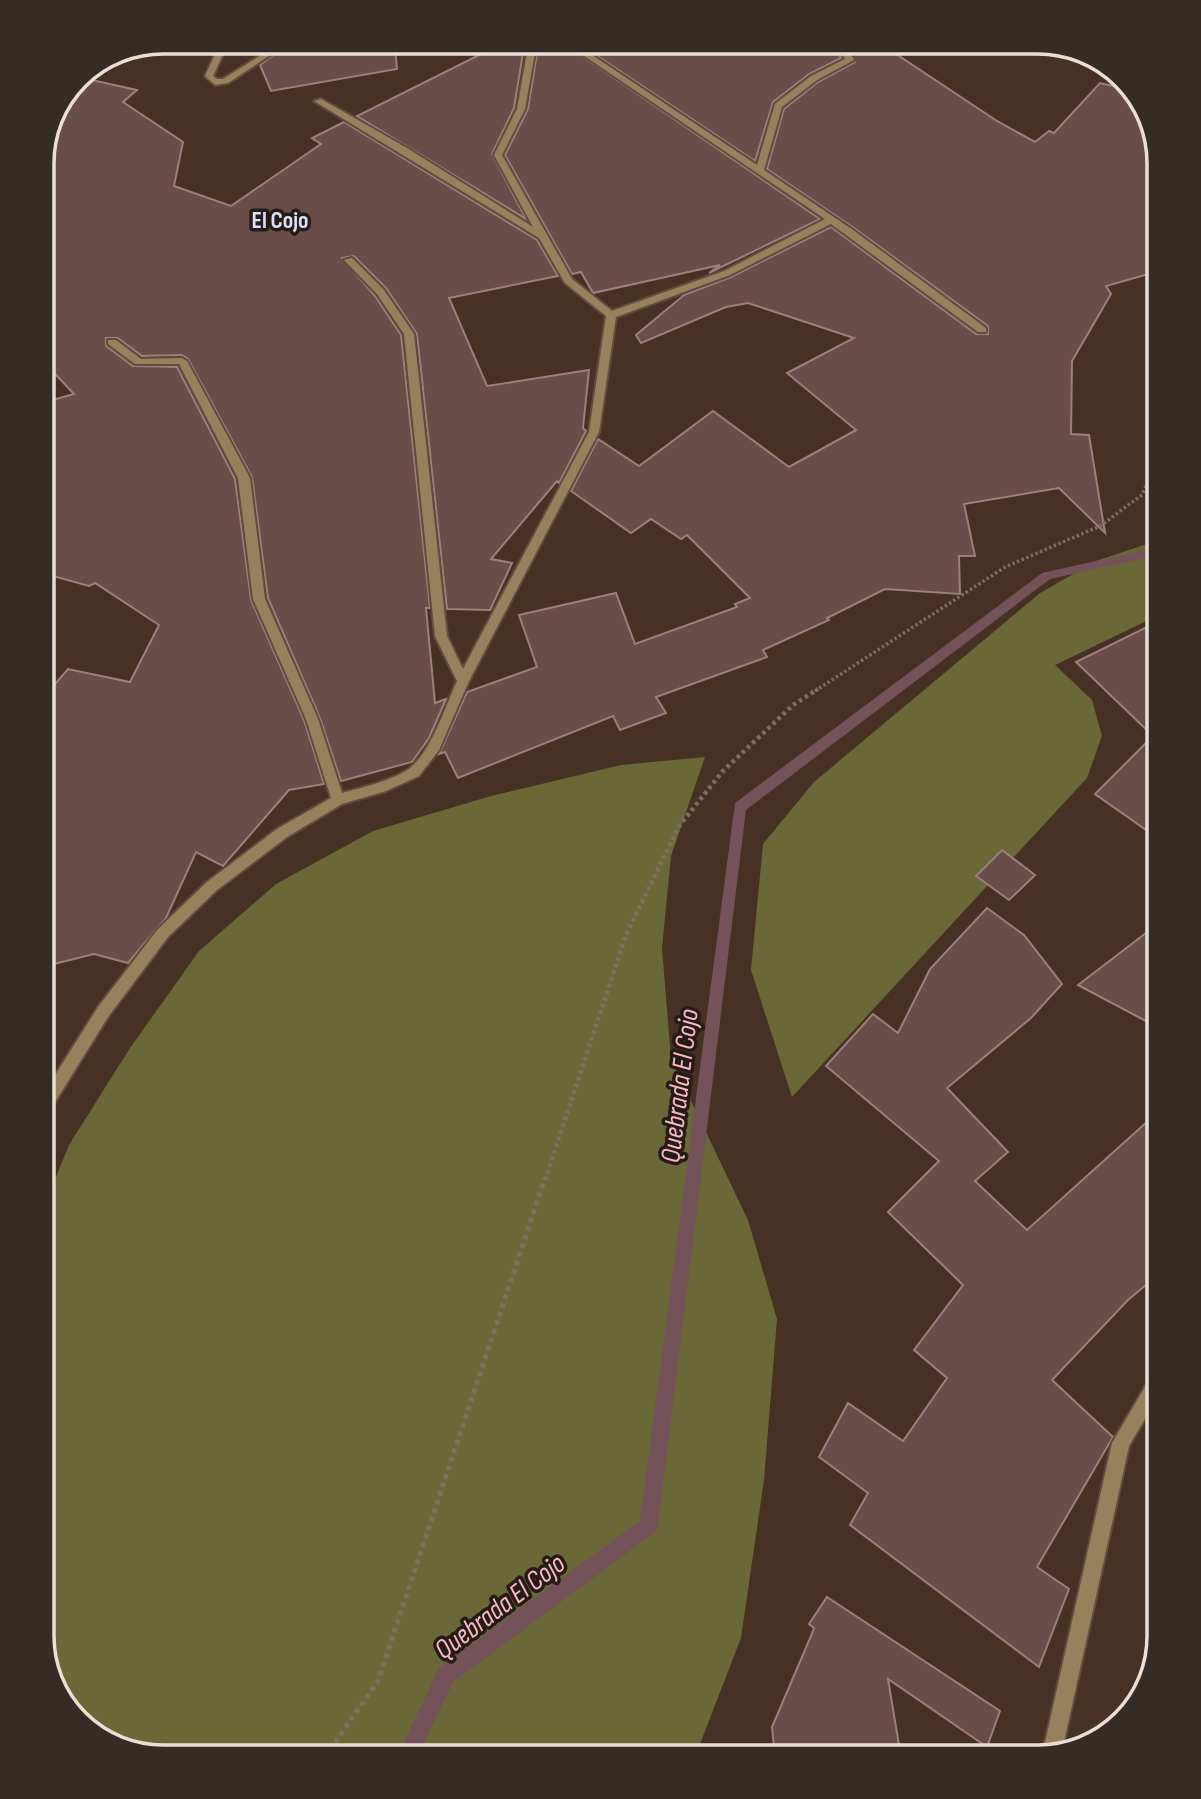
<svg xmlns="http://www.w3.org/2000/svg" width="1201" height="1799" viewBox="0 0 1201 1799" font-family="'Sofia Sans Condensed',sans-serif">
	<rect width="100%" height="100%" fill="#463124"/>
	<g fill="#6a6837">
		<path d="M1159,540V615L1055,665L1092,700L1102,736L1087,778L792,1097L751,970L763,844L814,782L1040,593L1096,561Z"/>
		<path d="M705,757L671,856L662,948L671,1059L748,1220L777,1319L764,1480L741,1638L695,1757H156L102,1741L58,1696L42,1635V1211L69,1145L130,1048L199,951L276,884L373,831L491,796L621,765Z"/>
	</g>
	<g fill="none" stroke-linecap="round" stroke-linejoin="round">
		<path fill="#745259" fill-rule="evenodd" d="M1159,547V555L1050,579L746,810L658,1526L655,1532L453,1682L417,1757H397L439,1668L640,1521L735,803L1042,573Z"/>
	</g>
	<g fill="#684d49" stroke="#9d7f7b" stroke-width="2">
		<path d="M827,44H834L841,58L809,74L773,102L755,161L584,47Z"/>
		<path d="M847,44H881L997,121L1035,142L1049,131L1054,133L1100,83L1130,90L1143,103L1159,164V271L1106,286L1111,294L1072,361L1071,434L1089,435L1105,533L1059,488L964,504L975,556H959L960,594L885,589L827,618L829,620L763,650L767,657L656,697L666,713L620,730L613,716L458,778L445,752L439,754L467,692L537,667L519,615L616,593L635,644L737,607L735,604L750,598L687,535L681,539L651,519L631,533L571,491L598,439L639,466L713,411L789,467L856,430L787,373L854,338L748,303L726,307L641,343L636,335L684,295L731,277L831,227L976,334H988V326L854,228L767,169L784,109L818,82L855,62Z"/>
		<path d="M524,47L514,108L492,154L526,219L357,116L493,48Z"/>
		<path d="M538,47H569L820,219L709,273L720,265L593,293L581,272L572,274L505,155L528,109Z"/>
		<path d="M395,48L397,69L271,91L260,65L280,50Z"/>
		<path d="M78,77L137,90L123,102L183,142L174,186L231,206L321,144L312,138L344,122L537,240L558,276L449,298L487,386L589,370L583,428L586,431L559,483L557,481L491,559L512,563L490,610L447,609L417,334L386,288L354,256L342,258L375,296L401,335L430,608H426L435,703L446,699L429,738L412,762L341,781L320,718L268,598L252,477L188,359L182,355L142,356L118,338H106V346L133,366L177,367L235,479L251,600L304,720L324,784L289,790L223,866L196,852L166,918L128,963L94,954L42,967V699L68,669L130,682L159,625L95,583L89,586L42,573V403L74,394L42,360V156Z"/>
		<path d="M1159,621V839L1095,794L1153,736L1076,662Z"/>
		<path d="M1002,850L1035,875L1009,900L976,876Z"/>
		<path d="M987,908L1024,935L1062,984L1031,1018L947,1088L1008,1152L975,1181L1027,1230L1159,1111V1274L1128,1300L1052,1380L1113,1437L1037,1567L1069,1589L1039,1667L850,1525L868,1493L819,1457L848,1403L903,1441L947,1378L914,1350L963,1285L888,1212L939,1161L826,1066L873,1014L898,1033L930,969Z"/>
		<path d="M1159,923V1028L1078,985Z"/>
		<path d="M827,1597L1000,1711L987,1747L888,1679L901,1757H775L772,1727L811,1636L814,1628L809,1624Z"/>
	</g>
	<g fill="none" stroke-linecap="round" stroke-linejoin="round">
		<defs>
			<g id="minor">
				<path d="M836,44H844L854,60L817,80L782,107L764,170L853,230L986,328V332H978L831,224L730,275L616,317L599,432L469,681L439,750L419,776L386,791L342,804L287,837L217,890L168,937L108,1017L47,1115L42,1117V1096L98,1007L158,929L207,882L277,829L331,798L306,719L253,599L238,478L179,364H135L108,344V340H116L141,359L182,358L187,361L250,478L265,599L318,719L342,793C360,788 395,780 410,768C432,750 445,707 457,681L435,636L404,334L377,294L344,260L352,258L384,290L414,334L447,636L463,669L589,432L606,316L565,283L539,238L314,101L321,99L407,148L533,227L494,155L517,109L528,47H536L525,109L502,155L572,279L612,311L724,271L825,219L571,47H580L757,165L775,104L811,76L845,59Z"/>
				<path d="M217,50H225L213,76L217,79H223L269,50H278L228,83L215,85L205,76Z"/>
				<path d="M1159,1370V1395L1129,1446L1062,1751L1042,1756L1112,1443L1153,1373Z"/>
			</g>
		</defs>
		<use href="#minor" stroke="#604d40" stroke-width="4"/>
		<path stroke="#806d62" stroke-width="3.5" stroke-dasharray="2.5 2.5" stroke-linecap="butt" d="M815,691L1005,567L1100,526L1142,495L1159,456"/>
		<path stroke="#806d62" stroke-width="4.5" stroke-dasharray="3.5 3.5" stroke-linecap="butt" d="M545,1180L626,935L679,826L722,772L793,705L818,689"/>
		<path stroke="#806d62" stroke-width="5" stroke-dasharray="4.5 4.5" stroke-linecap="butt" d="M325,1757L378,1681L545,1178"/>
		<use href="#minor" fill="#97815c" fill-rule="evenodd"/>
	</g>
	<g text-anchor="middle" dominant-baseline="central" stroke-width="7" stroke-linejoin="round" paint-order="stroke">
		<g font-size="24" font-weight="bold" fill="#dcdefb" stroke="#251c16">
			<text x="280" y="220">El Cojo</text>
		</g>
		<g font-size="28" font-style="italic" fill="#f9b7c8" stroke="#251c16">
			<text transform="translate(680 1086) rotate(-83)">Quebrada El Cojo</text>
			<text transform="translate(500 1607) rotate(-37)">Quebrada El Cojo</text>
		</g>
	</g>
	<path d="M0 0H1201V1799H0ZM163 54H1038A109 109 0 0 1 1147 163V1636A109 109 0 0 1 1038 1745H163A109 109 0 0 1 54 1636V163A109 109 0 0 1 163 54Z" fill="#352c25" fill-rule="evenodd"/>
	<path fill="none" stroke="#ebded5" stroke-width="3.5" d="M163 54H1038A109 109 0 0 1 1147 163V1636A109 109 0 0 1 1038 1745H163A109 109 0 0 1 54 1636V163A109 109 0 0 1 163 54Z"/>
</svg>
